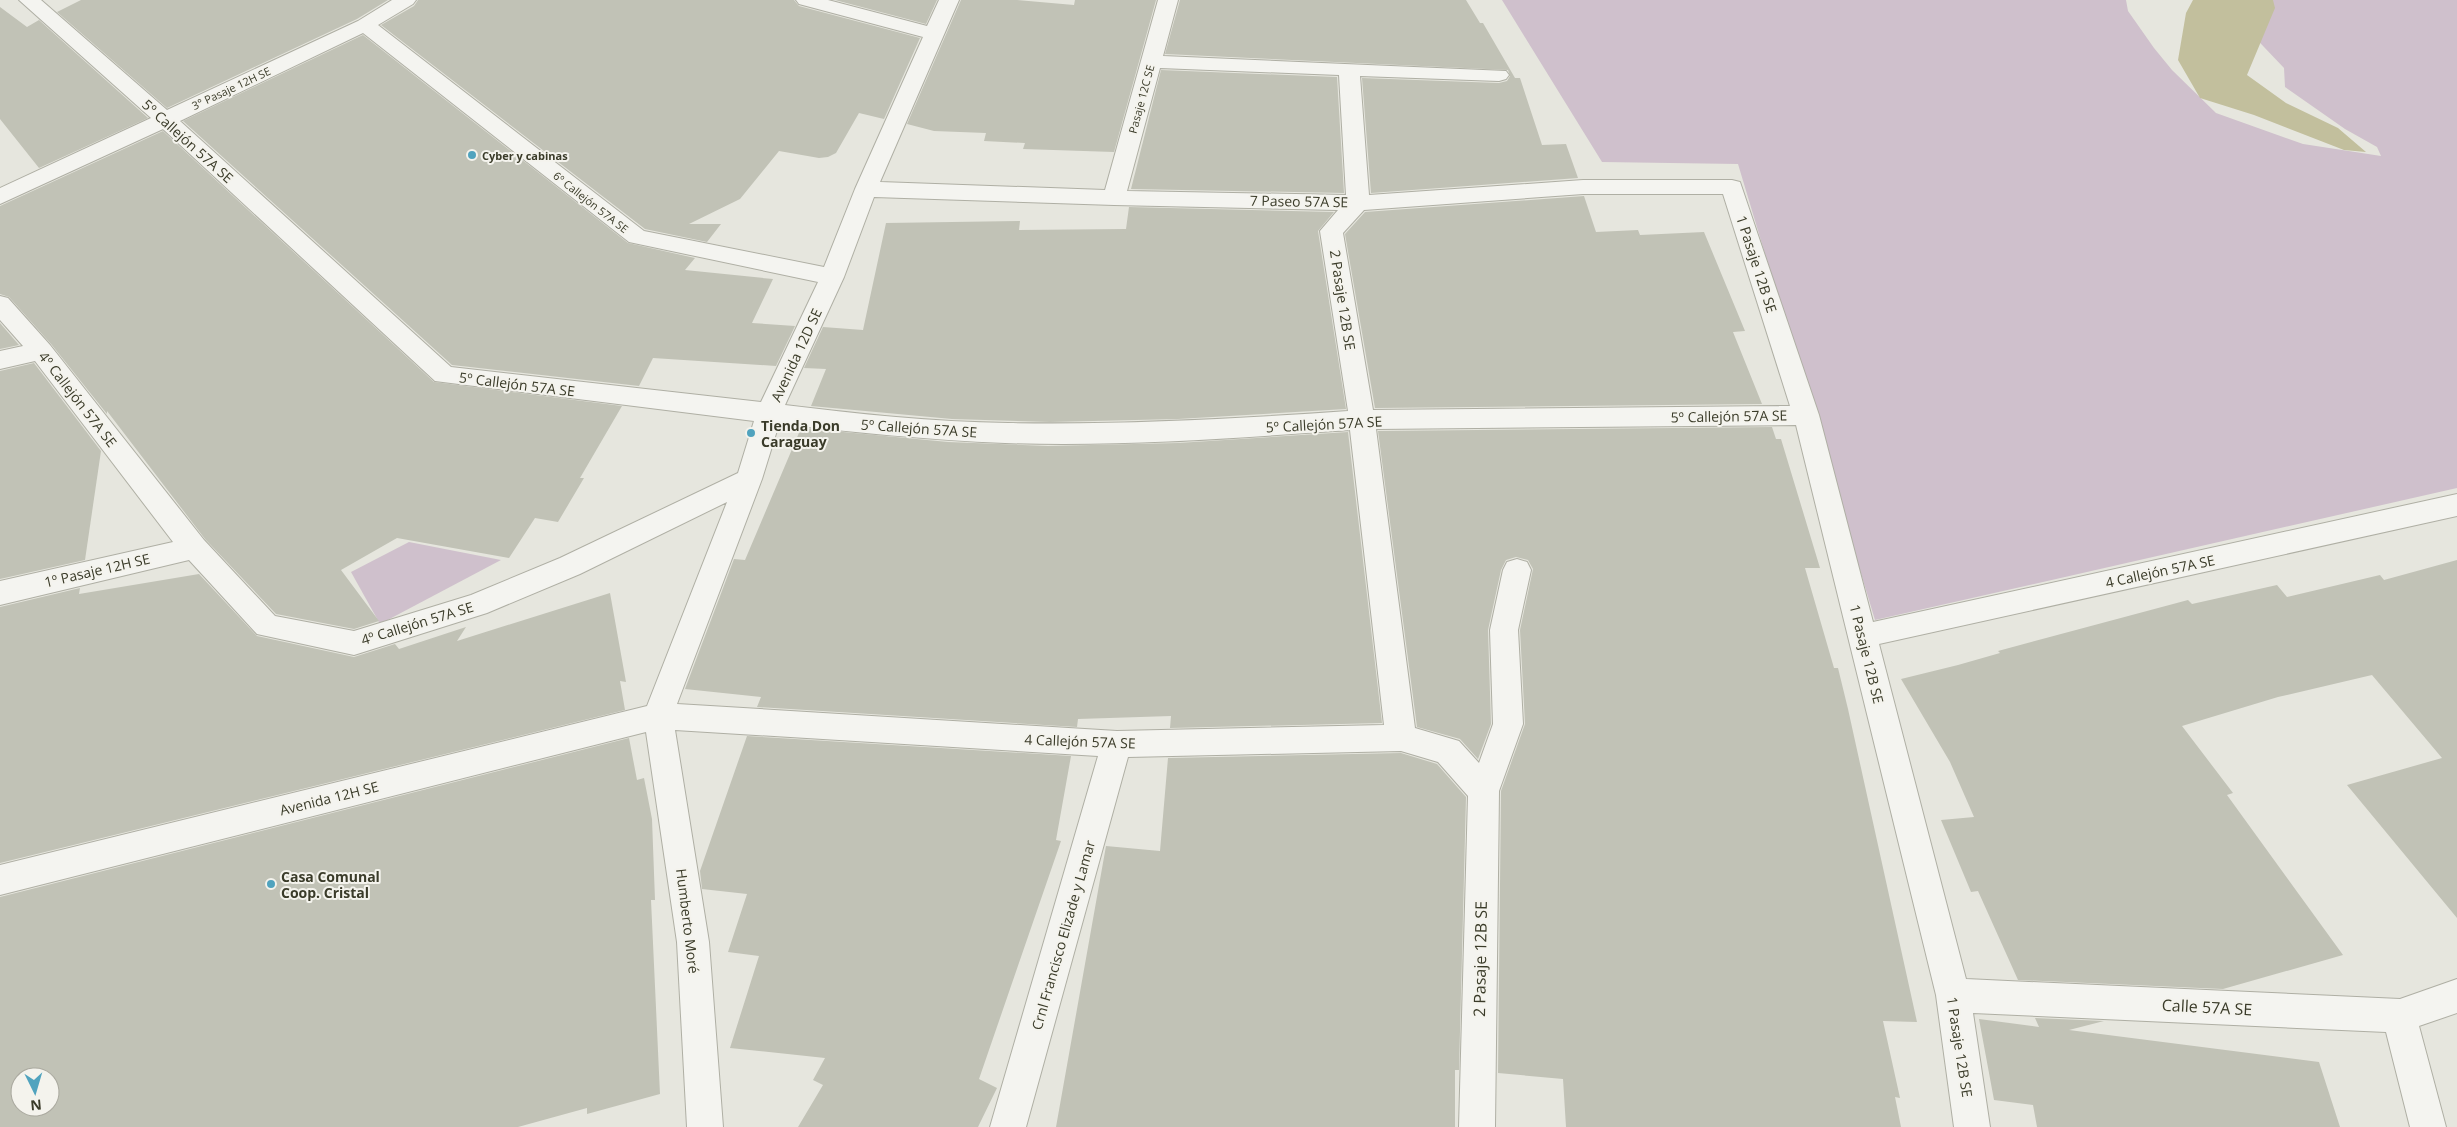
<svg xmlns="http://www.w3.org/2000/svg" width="2457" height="1127" viewBox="0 0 2457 1127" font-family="'Open Sans',sans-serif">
	<rect width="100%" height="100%" fill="#e6e6de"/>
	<g fill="#cfc0cc">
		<path d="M1502,0H2126L2128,11L2154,48L2172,70L2216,113L2303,144L2381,156L2377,147L2345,129L2285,87L2284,68L2244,26L2250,0H2457V488L1875,620L1738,164L1602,162Z"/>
		<path d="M409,542L501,560L380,624L351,572Z"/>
	</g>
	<path fill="#c2bf9d" d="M2193,0H2273L2275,8L2247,75L2286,103L2338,128L2366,152L2344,150L2254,115L2200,98L2178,60L2186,13Z"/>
	<g fill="#c1c2b6" fill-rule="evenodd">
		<path d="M81,0H388L357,19L167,108L57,12Z"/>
		<path d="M418,0H794L799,6L920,38L884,119L859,113L836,153L828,157L819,158L779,151L740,199L689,224H721L707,242L645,229L381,25L414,6Z"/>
		<path d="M835,0H937L926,24Z"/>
		<path d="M961,0H1017L1074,5L1075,0H1156L1114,152L1023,149L1025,143L984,141L986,133L934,131L907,124Z"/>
		<path d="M1180,0H1466L1480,23H1483L1515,78H1520L1542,145L1566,144L1578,178L1371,193L1362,78L1499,83L1507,81L1510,76L1508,70L1165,54Z"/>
		<path d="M0,7L27,27L39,20L148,118L39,168L0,119Z"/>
		<path d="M363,35L628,243L695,258L685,270L773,279L752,323L795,326L776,366L653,358L639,386L452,365L183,121Z"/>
		<path d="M1161,70L1337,77L1344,193L1131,189Z"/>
		<path d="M163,131L434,382L622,406L580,478H584L558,522L535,518L509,558L397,538L341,570L379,621L354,629L276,614L205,539L107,411V414L51,344L9,297L0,294V206Z"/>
		<path d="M1584,196L1596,232L1638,230L1640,235L1704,232L1745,331L1733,332L1762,404L1375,408L1345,234L1365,212Z"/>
		<path d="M1129,207L1334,212L1318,231L1346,409L1178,419L1050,422L952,419L811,406L826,369L804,368L823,327L863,330L886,223L1020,221L1019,230L1126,229Z"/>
		<path d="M0,323L19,345L0,349Z"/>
		<path d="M34,363L101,451L85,560L0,579V371Z"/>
		<path d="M1772,427L1776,439H1781L1820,568H1805L1834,668H1838L1848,709L1917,1022L1883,1021L1900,1098L1895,1097L1901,1127H1566L1563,1079L1498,1073L1501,791L1525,724L1520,630L1533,569L1528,560L1516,557L1506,560L1501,570L1488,630L1491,724L1478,759L1460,739L1417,727L1378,431Z"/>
		<path d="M801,428L948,442L1048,446L1178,443L1348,432L1382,723L1170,728L1171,716L1078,719L1077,727L757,707L761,697L685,689L734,559L745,560Z"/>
		<path d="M2457,560V918L2347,785L2442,758L2372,675L2278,697L2182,726L2233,793L2227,795L2343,955L2223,989L2018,980L1978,891L1971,892L1941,820L1974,817L1950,762L1901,679L1958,665L2000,653L1998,651L2188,600L2192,604L2277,585L2287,597L2380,575L2384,580Z"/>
		<path d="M199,574L257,636L354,657L395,644L399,649L466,627L457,641L610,593L626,682L620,681L625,710L0,863V607L80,588L79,594Z"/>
		<path d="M747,736L1071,756L1056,840L1061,841L979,1079L997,1088L978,1127H798L823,1085L813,1080L825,1058L730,1048L759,956L728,952L747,894L702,889L700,871Z"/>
		<path d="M629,738L637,780L644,778L652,819L655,900H651L660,1094L587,1114V1108L518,1127H0V897ZM20,1077H50V1107H20Z"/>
		<path d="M1401,753L1437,764L1466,797L1459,1070H1455V1127H1056L1106,846L1160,851L1168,758Z"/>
		<path d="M2035,1018L2104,1021L2069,1030L2319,1062L2340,1127H2037L2033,1105L1994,1100L1979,1019L2039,1027Z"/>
	</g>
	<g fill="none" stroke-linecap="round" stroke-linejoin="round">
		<defs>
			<path id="minor" d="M19,0H41L167,110L358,21L392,0H416L413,4L378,25L644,231L824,267L855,189L923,37L799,4L796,0H828L927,26L939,0H959L880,182L1105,190L1158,0H1178L1163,56L1506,71L1509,75L1506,79L1499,81L1360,76L1369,195L1583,180H1732L1740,182L1819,415L1873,622L2457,494V516L1879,644L1966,979L2400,999L2457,979V1013L2419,1026L2446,1127H2410L2386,1032L1973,1013L1990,1127H1954L1936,995L1796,425L1376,429L1415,728L1459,741L1479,763L1493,724L1490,630L1503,570L1507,562L1517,559L1527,562L1531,570L1518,630L1523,724L1499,791L1495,1127H1459L1468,796L1438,762L1401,751L1128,757L1026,1127H990L1098,756L675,730L709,942L723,1127H687L677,942L646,732L0,895V865L647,706L727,502L580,574L487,613L354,655L257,634L189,560L0,605V581L173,542L35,361L0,369V351L23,346L0,320V296L8,298L50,345L204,540L275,616L354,631L471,595L560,558L738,473L754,421L435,381L163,129L0,204V188L151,118ZM363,33L629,242L818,282L761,402L451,367L180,121ZM1160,68L1339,75L1346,195L1127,191ZM1583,194H1723L1790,406L1373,410L1343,233L1364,210ZM874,197L1114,205L1338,210L1320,231L1348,411C1234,419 1121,425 1008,423C933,422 859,414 785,405L844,277ZM779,424C854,432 929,440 1005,443C1121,447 1236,438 1350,430L1384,725L1117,731L677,704L762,479Z"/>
		</defs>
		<use href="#minor" stroke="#afafa4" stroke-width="2"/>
		<use href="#minor" fill="#f4f4f0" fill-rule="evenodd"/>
	</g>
	<g fill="#50a3be" stroke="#f4f3ed" stroke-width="2">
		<circle cx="472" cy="155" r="5"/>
		<circle cx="751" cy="433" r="5"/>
		<circle cx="271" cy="884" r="5"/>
	</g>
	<g text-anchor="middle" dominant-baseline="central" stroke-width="4" stroke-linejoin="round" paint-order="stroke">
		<g font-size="11" fill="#3a3b29" stroke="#f4f3ed">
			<text transform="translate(231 88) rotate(-25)">3° Pasaje 12H SE</text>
			<text transform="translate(1141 99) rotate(-75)">Pasaje 12C SE</text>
			<text transform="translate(591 202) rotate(38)">6º Callejón 57A SE</text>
		</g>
		<g font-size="11" font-weight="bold" fill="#3a3b29" stroke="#f4f3ed" text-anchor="start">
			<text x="482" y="155">Cyber y cabinas</text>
		</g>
		<g font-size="14" fill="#3a3b29" stroke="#f4f3ed">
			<text transform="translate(188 141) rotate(42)">5º Callejón 57A SE</text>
			<text transform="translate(1299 201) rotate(1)">7 Paseo 57A SE</text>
			<text transform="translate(1757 264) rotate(72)">1 Pasaje 12B SE</text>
			<text transform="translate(1343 300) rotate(81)">2 Pasaje 12B SE</text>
			<text transform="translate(796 355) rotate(-65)">Avenida 12D SE</text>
			<text transform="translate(517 384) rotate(7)">5º Callejón 57A SE</text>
			<text transform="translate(78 399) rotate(52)">4º Callejón 57A SE</text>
			<text transform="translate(1729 416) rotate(-1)">5º Callejón 57A SE</text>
			<text transform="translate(1324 424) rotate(-3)">5º Callejón 57A SE</text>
			<text transform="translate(919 428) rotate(4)">5º Callejón 57A SE</text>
			<text transform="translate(97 570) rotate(-13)">1º Pasaje 12H SE</text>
			<text transform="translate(2160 571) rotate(-12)">4 Callejón 57A SE</text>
			<text transform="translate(417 623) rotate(-17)">4º Callejón 57A SE</text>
			<text transform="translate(1867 654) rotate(76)">1 Pasaje 12B SE</text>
			<text transform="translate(1080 741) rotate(2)">4 Callejón 57A SE</text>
			<text transform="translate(329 798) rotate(-14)">Avenida 12H SE</text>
			<text transform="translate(688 921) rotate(83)">Humberto Moré</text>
			<text transform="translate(1063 935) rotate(-74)">Crnl Francisco Elizade y Lamar</text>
			<text transform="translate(1960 1047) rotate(81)">1 Pasaje 12B SE</text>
		</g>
		<g font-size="14" font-weight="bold" fill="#3a3b29" stroke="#f4f3ed" text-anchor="start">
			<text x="761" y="425">Tienda Don<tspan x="761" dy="16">Caraguay</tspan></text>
			<text x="281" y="876">Casa Comunal<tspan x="281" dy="16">Coop. Cristal</tspan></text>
		</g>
		<g font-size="16" fill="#3a3b29" stroke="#f4f3ed">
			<text transform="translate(1480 959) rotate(-89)">2 Pasaje 12B SE</text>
			<text transform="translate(2207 1007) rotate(3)">Calle 57A SE</text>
		</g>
	</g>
	<g transform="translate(35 1092) rotate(175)"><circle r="24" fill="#f4f3ed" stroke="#aaa99f"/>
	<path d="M0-4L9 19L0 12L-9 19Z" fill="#50a3be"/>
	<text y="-8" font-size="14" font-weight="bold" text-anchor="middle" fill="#3a3b29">N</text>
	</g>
</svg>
